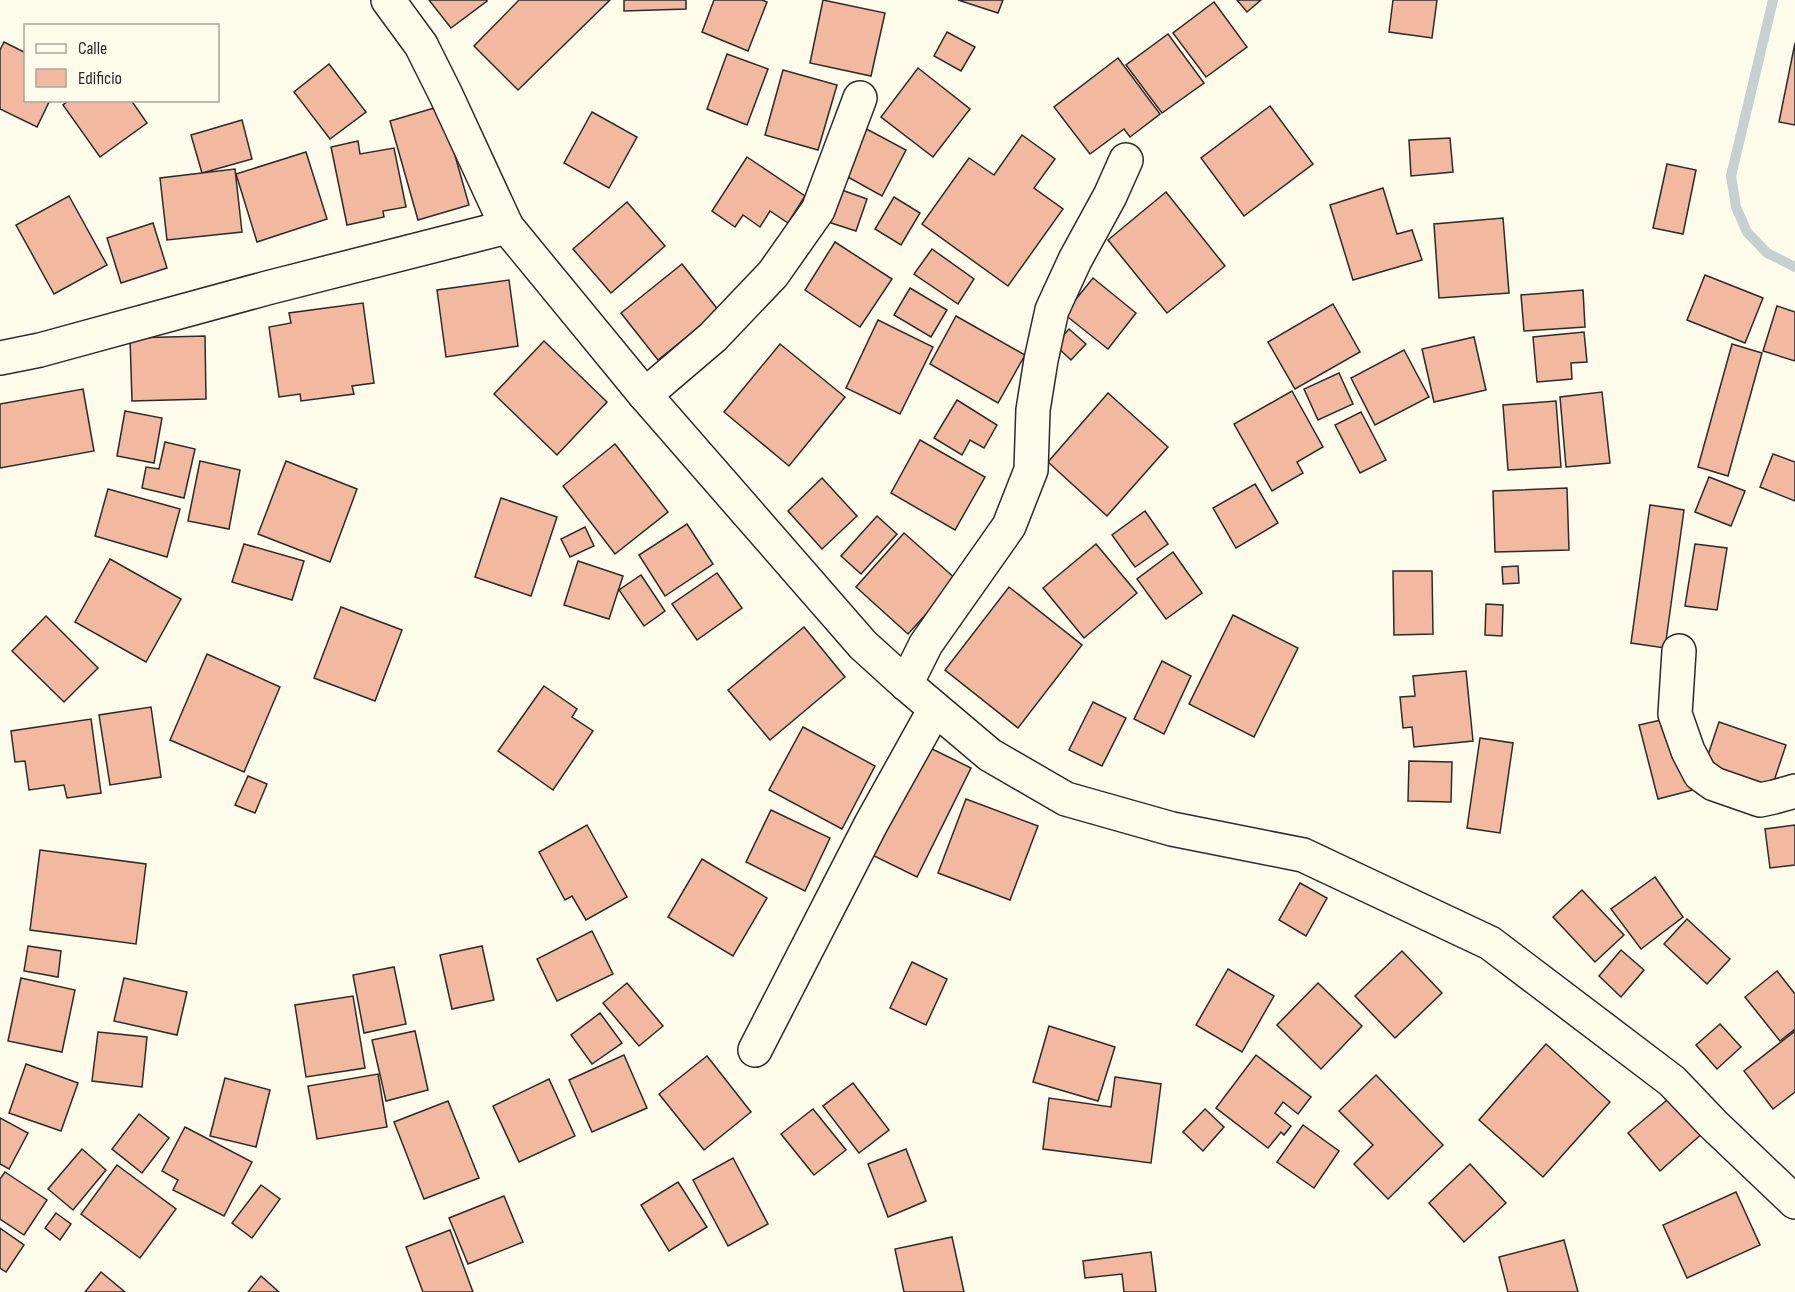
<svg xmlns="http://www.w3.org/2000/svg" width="1795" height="1292" viewBox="0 0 1795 1292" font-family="'Sofia Sans Condensed',sans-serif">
	<rect width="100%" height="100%" fill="#fdfbea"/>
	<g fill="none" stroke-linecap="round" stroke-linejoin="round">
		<path stroke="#c7d0d0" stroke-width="10" d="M1773,0L1731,176L1736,207L1747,232L1767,253L1795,267"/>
	</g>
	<g fill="#f2b8a0" stroke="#2b2b2b" stroke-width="1.5">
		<path d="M429,0H487V1L451,28Z"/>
		<path d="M519,0H610L518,90L474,46Z"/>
		<path d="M624,0H686V9L624,11Z"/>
		<path d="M714,0H762L767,2L748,51L702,32Z"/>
		<path d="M823,0L885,13L871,76L810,63Z"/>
		<path d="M958,0H1003L998,13Z"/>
		<path d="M1237,0H1261L1247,12Z"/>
		<path d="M1393,0H1437L1432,38L1389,32Z"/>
		<path d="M1214,2L1247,47L1206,77L1173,33Z"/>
		<path d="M947,32L975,47L961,71L934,56Z"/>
		<path d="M1168,34L1204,83L1162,113L1126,65Z"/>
		<path d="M4,42L26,53V100H50L37,127L0,109V50Z"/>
		<path d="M1795,43V125L1779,122Z"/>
		<path d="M727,54L768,69L747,125L707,109Z"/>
		<path d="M1118,58L1160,114L1130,137L1124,129L1090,154L1054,107Z"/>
		<path d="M329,64L366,112L330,139L294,92Z"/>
		<path d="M918,68L970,109L933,157L881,117Z"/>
		<path d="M783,70L837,85L818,150L765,135Z"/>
		<path d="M69,100H131L147,123L100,157L63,105Z"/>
		<path d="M441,106L469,205L418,220L390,121Z"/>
		<path d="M1270,106L1313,164L1244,216L1201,158Z"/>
		<path d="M592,112L637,137L609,188L564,163Z"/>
		<path d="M242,120L252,159L202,173L191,135Z"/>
		<path d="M861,126L906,150L882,196L837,171Z"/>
		<path d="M1022,135L1055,159L1034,188L1063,209L1008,286L922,224L969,158L994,175Z"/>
		<path d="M1450,138L1453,172L1411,176L1409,140Z"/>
		<path d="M358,141L360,154L394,148L406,207L383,211L384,217L347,225L331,147Z"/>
		<path d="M306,152L327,219L257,242L236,174Z"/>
		<path d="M747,157L805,196L788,223L770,211L760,227L743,215L735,227L712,211Z"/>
		<path d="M1667,164L1696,170L1683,234L1653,228Z"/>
		<path d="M235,169L242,232L167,240L160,178Z"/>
		<path d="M836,188L867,199L856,231L825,221Z"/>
		<path d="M1383,188L1397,234L1412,230L1422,260L1353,280L1330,205Z"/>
		<path d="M1166,192L1225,266L1167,313L1108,240Z"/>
		<path d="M69,196L107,265L54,294L16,225Z"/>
		<path d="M894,197L920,213L901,245L875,229Z"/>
		<path d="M627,202L665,246L611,293L573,249Z"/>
		<path d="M1503,218L1509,293L1439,298L1434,224Z"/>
		<path d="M153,223L167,268L121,283L107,238Z"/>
		<path d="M835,242L892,279L860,327L805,290Z"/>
		<path d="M932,249L974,279L958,304L914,274Z"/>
		<path d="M682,264L719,311L658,360L621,313Z"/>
		<path d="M1705,275L1763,298L1745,343L1687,320Z"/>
		<path d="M1093,278L1136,313L1108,349L1064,314Z"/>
		<path d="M509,280L518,346L446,357L437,290Z"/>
		<path d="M910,288L947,310L931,337L894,315Z"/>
		<path d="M1583,290L1585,327L1524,331L1521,295Z"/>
		<path d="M363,303L374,383L352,386L354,394L301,401L300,394L279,397L269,327L291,323L289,313Z"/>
		<path d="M1333,304L1360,352L1295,389L1268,342Z"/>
		<path d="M1777,306L1795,312V361L1763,351Z"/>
		<path d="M956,316L1025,355L998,403L930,364Z"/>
		<path d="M878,320L933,347L900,414L846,388Z"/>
		<path d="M1069,329L1086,344L1071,360L1055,345Z"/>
		<path d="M1584,332L1587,362L1571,363L1572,379L1537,382L1533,337Z"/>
		<path d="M205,336L206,399L132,401L130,338Z"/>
		<path d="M1474,337L1486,390L1434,402L1422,349Z"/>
		<path d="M544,341L607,402L557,455L494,394Z"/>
		<path d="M780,344L845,397L789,466L724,412Z"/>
		<path d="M1732,344L1762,353L1728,476L1698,467Z"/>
		<path d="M1404,350L1429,397L1375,425L1351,378Z"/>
		<path d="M1339,373L1353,404L1318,420L1304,389Z"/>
		<path d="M83,389L94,451L0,468V404Z"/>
		<path d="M1292,391L1323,447L1297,462L1303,473L1272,491L1234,424Z"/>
		<path d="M1602,392L1610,463L1566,467L1560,397Z"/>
		<path d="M1108,393L1168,447L1107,516L1048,462Z"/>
		<path d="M957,400L997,425L984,448L970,440L962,455L934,438Z"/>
		<path d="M1556,401L1561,467L1508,470L1503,405Z"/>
		<path d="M125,411L162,418L154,463L117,456Z"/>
		<path d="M1361,412L1386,460L1360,473L1335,425Z"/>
		<path d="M920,440L985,477L955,530L891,493Z"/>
		<path d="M165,442L195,449L184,498L142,488L146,467L159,469Z"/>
		<path d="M615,444L668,512L615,554L563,486Z"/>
		<path d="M1773,454L1795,462V501L1760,487Z"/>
		<path d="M200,461L240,470L229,529L188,521Z"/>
		<path d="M286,461L357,489L330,562L258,534Z"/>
		<path d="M1709,477L1745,491L1731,526L1695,512Z"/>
		<path d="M822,478L857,516L822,549L788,511Z"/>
		<path d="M1255,484L1278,523L1236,548L1213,508Z"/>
		<path d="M1567,488L1569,550L1495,552L1493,491Z"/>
		<path d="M108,489L180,509L167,557L95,536Z"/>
		<path d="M501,498L557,517L531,596L475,577Z"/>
		<path d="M1650,505L1684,510L1665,648L1631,643Z"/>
		<path d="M1145,511L1168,544L1135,567L1112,535Z"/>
		<path d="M877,516L897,534L861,574L841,556Z"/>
		<path d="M687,524L713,564L665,596L639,555Z"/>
		<path d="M585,527L594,546L570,557L561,539Z"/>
		<path d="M904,533L957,580L908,634L856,587Z"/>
		<path d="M244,544L304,561L292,600L232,582Z"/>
		<path d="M1096,544L1137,593L1084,638L1043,588Z"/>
		<path d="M1695,544L1727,548L1717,610L1685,606Z"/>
		<path d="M1173,552L1202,593L1166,619L1137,579Z"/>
		<path d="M110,559L181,599L146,662L75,622Z"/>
		<path d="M578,561L623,576L609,619L564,605Z"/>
		<path d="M1518,566L1519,583L1503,584L1502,567Z"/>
		<path d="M1393,571H1432L1433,634L1394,635Z"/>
		<path d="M717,573L742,608L697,640L672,604Z"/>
		<path d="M641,575L665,611L644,626L619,590Z"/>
		<path d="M1009,587L1082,645L1018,728L945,670Z"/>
		<path d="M1486,604L1503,605L1502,636L1485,635Z"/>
		<path d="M341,607L402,630L375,701L314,678Z"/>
		<path d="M1233,615L1298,648L1254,737L1189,704Z"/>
		<path d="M46,616L98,668L64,702L12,651Z"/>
		<path d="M804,627L845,677L770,740L728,690Z"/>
		<path d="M207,654L280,687L244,772L170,740Z"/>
		<path d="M1162,661L1191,676L1164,734L1134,719Z"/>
		<path d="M1466,671L1473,741L1414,747L1412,727L1403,728L1400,697L1415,696L1413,676Z"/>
		<path d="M544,686L577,709L572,717L593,731L553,790L498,751Z"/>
		<path d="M1093,702L1126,718L1102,766L1069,750Z"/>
		<path d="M151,707L161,777L110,785L99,715Z"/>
		<path d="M1674,717L1693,790L1658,799L1639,725Z"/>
		<path d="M91,719L101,793L67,798L64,785L29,790L25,761L15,762L11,731Z"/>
		<path d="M1719,722L1786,745L1769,796L1702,773Z"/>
		<path d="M803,727L875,766L842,829L769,790Z"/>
		<path d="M1480,738L1513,743L1500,833L1467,828Z"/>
		<path d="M926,746L971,768L917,877L872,855Z"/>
		<path d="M1409,761L1452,762L1451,802L1408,801Z"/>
		<path d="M248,776L267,784L255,813L235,805Z"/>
		<path d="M966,799L1038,826L1010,900L938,873Z"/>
		<path d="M771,810L830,838L805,891L746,862Z"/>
		<path d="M587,825L627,897L586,920L572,896L565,900L539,852Z"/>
		<path d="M1795,825V865L1770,868L1765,829Z"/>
		<path d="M40,850L146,864L136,944L30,930Z"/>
		<path d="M702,859L767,898L733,956L668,917Z"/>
		<path d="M1655,877L1683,917L1641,949L1611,909Z"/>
		<path d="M1300,883L1327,898L1306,936L1279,920Z"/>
		<path d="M1582,890L1624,935L1595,962L1553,917Z"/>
		<path d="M1687,919L1730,959L1707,984L1664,944Z"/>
		<path d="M592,931L613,974L557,1001L537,959Z"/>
		<path d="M28,946L61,951L58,977L24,971Z"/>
		<path d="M482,946L494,1000L452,1009L440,955Z"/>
		<path d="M1621,950L1644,970L1621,997L1599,976Z"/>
		<path d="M1402,951L1442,993L1395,1038L1355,996Z"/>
		<path d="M912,962L947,979L926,1025L890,1008Z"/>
		<path d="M394,967L406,1024L364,1033L353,975Z"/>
		<path d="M1228,969L1274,996L1242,1052L1196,1025Z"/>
		<path d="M1777,971L1795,994V1029L1780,1041L1745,997Z"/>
		<path d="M21,978L75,990L62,1052L8,1041Z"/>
		<path d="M124,978L187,992L177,1035L114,1021Z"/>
		<path d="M627,983L663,1026L639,1046L603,1003Z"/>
		<path d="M1318,983L1362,1026L1321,1069L1277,1025Z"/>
		<path d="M353,996L365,1068L306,1077L295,1005Z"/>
		<path d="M600,1013L622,1043L592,1064L571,1035Z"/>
		<path d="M1720,1024L1741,1047L1717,1069L1696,1045Z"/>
		<path d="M1049,1026L1115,1047L1098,1101L1033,1082Z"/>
		<path d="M415,1031L428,1090L386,1101L372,1040Z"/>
		<path d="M1795,1031V1092L1773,1109L1744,1071Z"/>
		<path d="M98,1032L147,1037L142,1087L92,1081Z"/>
		<path d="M1546,1044L1610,1102L1543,1177L1479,1120Z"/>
		<path d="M624,1055L647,1108L592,1132L569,1080Z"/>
		<path d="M1256,1055L1311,1097L1298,1114L1283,1102L1275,1113L1291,1126L1284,1135L1281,1132L1268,1148L1216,1108Z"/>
		<path d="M707,1056L751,1112L704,1150L659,1094Z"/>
		<path d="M26,1064L78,1083L61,1131L9,1113Z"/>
		<path d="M378,1074L387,1127L317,1139L308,1086Z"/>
		<path d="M1376,1075L1443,1145L1388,1199L1354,1164L1373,1145L1339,1111Z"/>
		<path d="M1115,1077L1161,1084L1151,1163L1043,1149L1049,1098L1111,1107Z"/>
		<path d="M225,1078L270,1090L256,1147L210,1136Z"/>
		<path d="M549,1079L575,1136L519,1162L493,1106Z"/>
		<path d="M853,1083L889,1130L859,1153L823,1106Z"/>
		<path d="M1673,1095L1704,1132L1660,1171L1628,1133Z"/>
		<path d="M448,1101L479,1178L424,1199L394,1122Z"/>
		<path d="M813,1109L846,1150L814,1175L781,1134Z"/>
		<path d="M1205,1109L1224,1127L1203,1151L1183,1132Z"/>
		<path d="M139,1114L169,1138L142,1173L112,1149Z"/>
		<path d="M0,1118L28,1133L9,1169L0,1164Z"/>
		<path d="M1303,1125L1339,1151L1314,1188L1277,1162Z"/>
		<path d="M185,1127L252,1162L224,1216L173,1190L178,1180L162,1171Z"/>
		<path d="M82,1149L106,1170L73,1210L48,1189Z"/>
		<path d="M906,1149L926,1201L888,1217L868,1164Z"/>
		<path d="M733,1158L768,1224L728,1246L693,1180Z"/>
		<path d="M1470,1164L1506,1203L1464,1242L1429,1203Z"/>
		<path d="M117,1165L176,1209L140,1258L81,1214Z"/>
		<path d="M5,1172L47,1200L24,1235L0,1219V1179Z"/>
		<path d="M678,1182L707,1227L669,1251L641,1205Z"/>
		<path d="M261,1185L280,1199L252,1238L232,1223Z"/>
		<path d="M1736,1192L1760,1245L1687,1278L1663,1225Z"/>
		<path d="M504,1196L523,1242L468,1264L449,1218Z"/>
		<path d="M56,1213L71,1224L60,1240L45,1228Z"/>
		<path d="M0,1228L24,1245L6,1272L0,1268Z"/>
		<path d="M450,1230L473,1292H423L406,1247Z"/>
		<path d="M952,1237L964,1292H904L895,1249Z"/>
		<path d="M1564,1240L1578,1292H1508L1499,1257Z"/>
		<path d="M1151,1252L1156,1292H1124L1122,1274L1085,1278L1083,1261Z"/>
		<path d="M101,1272L125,1292H85Z"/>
		<path d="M261,1276L279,1292H248Z"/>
	</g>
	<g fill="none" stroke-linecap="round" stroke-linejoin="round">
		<defs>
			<g id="minor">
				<path d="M388,0L421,45L446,95L507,227L645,395L863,645L906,684L990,755L1066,799L1172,829L1303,855L1490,943L1672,1081L1713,1124L1795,1202"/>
				<path d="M0,358L40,350L267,288L507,227"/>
				<path d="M645,395L713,337L773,274L818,210L860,98"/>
				<path d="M1679,651L1675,714L1688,751L1700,774L1714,784L1760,800L1774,797L1795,791"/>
				<path d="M906,684L926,644L1009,526L1031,470L1033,410L1041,360L1052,310L1075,260L1110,196L1126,160"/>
				<path d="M755,1050L871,824L935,709"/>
			</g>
		</defs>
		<use href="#minor" stroke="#2b2b2b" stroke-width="36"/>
		<use href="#minor" stroke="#fdfbea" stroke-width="33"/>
	</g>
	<rect x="24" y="24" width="195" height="78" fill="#fdfbea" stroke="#a9a89e" stroke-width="1.5"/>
	<rect x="36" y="44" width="30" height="9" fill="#fdfbea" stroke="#a9a89e" stroke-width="1.5"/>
	<text x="78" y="54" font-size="18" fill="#2b2b2b">Calle</text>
	<rect x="36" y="69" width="30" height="18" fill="#f2b8a0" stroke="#a9a89e" stroke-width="1.5"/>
	<text x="78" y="84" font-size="18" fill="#2b2b2b">Edificio</text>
</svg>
